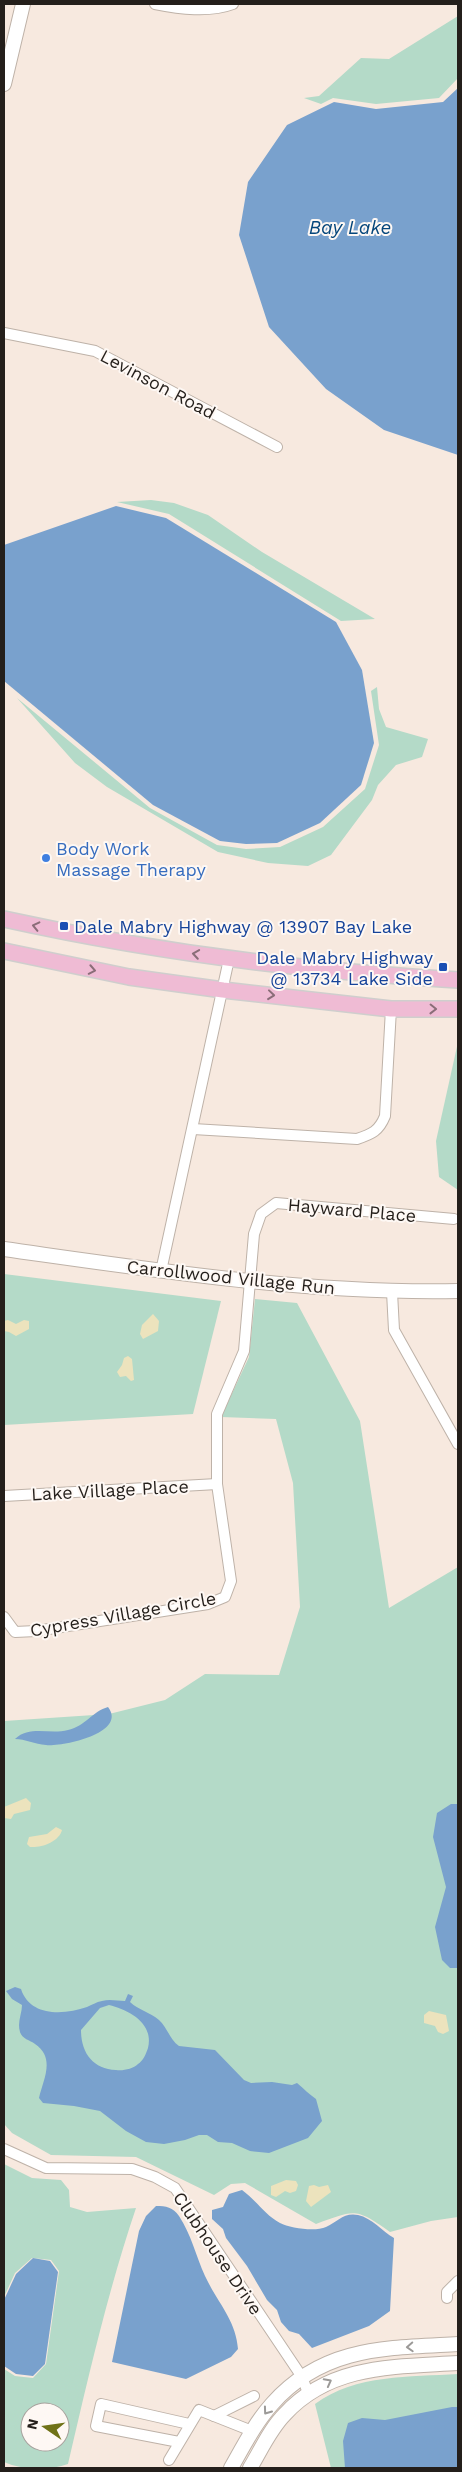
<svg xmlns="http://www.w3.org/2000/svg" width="462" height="2472" viewBox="0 0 462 2472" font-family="'Work Sans',sans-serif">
	<rect width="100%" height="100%" fill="#f7e9df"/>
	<g fill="#b4dac8" fill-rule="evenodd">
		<path d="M458,16V78L439,98L376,104L333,98L321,104L304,98L319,96L361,58L389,59Z"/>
		<path d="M151,500L174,503L208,515L262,552L375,619L341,621L169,514L117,502Z"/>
		<path d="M377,687L379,709L386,727L428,739L422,757L396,765L378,785L372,800L331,855L308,866L268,863L218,852L107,787L75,763L17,698L150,808L217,845L246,849L280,847L323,827L365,789L379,745L371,691Z"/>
		<path d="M458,1042V1190L439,1177L436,1141Z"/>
		<path d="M4,1274L221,1301L193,1414L4,1425Z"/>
		<path d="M255,1299L297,1303L360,1421L389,1608L458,1567V2217L431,2221L390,2232C355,2207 355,2210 316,2224L245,2183L231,2184L214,2195L136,2157L51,2155L12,2133L4,2124V1721L109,1714L165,1700L205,1674L279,1675L300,1607L293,1483L276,1419L221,1417L249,1357Z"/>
		<path d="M4,2164L32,2178L61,2180L69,2190L70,2207L87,2212L136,2208C108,2291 88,2378 68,2464C49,2471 22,2470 4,2462V2369L15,2376L33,2378L46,2364L59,2271L51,2260L32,2258L15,2273L4,2297ZM30,2412H60V2442H30Z"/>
		<path d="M458,2374V2468H331L315,2404C356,2374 410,2377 458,2374Z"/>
	</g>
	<g fill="#ece3bd">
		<path d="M153,1314L159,1321L158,1331L143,1339L140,1334L142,1325Z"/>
		<path d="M8,1320L16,1324L24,1320L29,1321V1329L16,1336L9,1332L4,1331V1321Z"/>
		<path d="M128,1356L132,1359L134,1380L131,1381L126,1376L120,1377L117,1372L122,1365L124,1358Z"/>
		<path d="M26,1798L31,1803L30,1810L14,1814L11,1819L4,1818V1807Z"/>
		<path d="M56,1827L62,1830C59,1842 41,1848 30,1847L27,1844L29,1837L47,1834Z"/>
		<path d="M429,2011L446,2015L449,2031L443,2034L438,2032L435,2026L424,2023V2015Z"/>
		<path d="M286,2180L296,2181L298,2185L296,2191L290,2193L285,2191L276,2197L271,2195V2186Z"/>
		<path d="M314,2185L319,2187L328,2185L331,2192L311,2207L306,2201L309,2186Z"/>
	</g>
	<g fill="#79a1cd" fill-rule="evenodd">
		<path d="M458,88V455L384,430L326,389L269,327L239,235L248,182L287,125L334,102L376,109L443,102Z"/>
		<path d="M116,506L166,518L336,622L362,670L374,743L361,785L320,823L277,843L246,844L220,841L153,805L4,681V545Z"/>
		<path d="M108,1707C128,1733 62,1747 46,1745C35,1744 25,1739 15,1739C30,1725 50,1735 68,1730C84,1727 93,1711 108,1707Z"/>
		<path d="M451,1804H458V1968H450L442,1960L435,1927L446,1887L433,1837L437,1813Z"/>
		<path d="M15,1987L21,1989C30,2017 64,2015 87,2007C92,2005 96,2002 102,2001C110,1999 117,2001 125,2001L128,1994L133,1996L130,2002C138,2010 150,2012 159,2020C167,2027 170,2040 179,2046L215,2050L244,2080L251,2083L272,2082L292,2085L297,2083C304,2089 309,2094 316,2099L322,2121L308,2138L269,2153L250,2151L232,2143L218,2142L207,2135H199L185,2140L164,2144L146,2142L126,2131L100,2111L74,2106L43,2103L39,2098C43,2080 56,2058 35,2044C30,2040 22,2039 20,2032C17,2022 22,2014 22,2005L12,1999L6,1991ZM109,2005C129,2010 154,2023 148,2048C146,2054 143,2061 138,2064C133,2069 123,2071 116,2070C93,2069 81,2053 81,2030L100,2008Z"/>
		<path d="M242,2190C256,2200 265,2215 280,2223C290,2228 315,2232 326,2227C337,2222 344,2212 358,2215C372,2218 382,2231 394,2238L390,2311L369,2326L312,2348L299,2334L289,2331L281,2322L277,2310L267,2300L247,2266L226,2238L223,2229L212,2219V2210L223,2207L229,2194Z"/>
		<path d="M156,2206C166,2206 173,2207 179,2216C191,2234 196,2256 205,2276C217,2302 236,2320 238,2349L231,2357L186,2379L112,2362L139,2231L146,2216Z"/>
		<path d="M33,2258L50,2261L58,2272L45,2364L33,2376L16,2374L4,2366V2300L16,2274Z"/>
		<path d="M452,2407H458V2468H345L343,2441L348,2423L362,2418L385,2420Z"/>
	</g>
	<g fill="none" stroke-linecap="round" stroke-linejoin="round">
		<defs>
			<g id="street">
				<path d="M155,4C180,9 209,13 233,4"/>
				<path d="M4,333L95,351L277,447"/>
				<path d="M193,1129L357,1139C372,1134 379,1131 385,1116L391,1009"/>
				<path d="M161,1271L229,959"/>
				<path d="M392,1292L394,1330L458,1444"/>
				<path d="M4,1496L217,1484"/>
				<path d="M4,1617L15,1632L36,1631L208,1604L225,1597L231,1581L217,1484V1414L244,1351L254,1234L261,1214L276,1203L454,1219"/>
				<path d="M4,2149L46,2168L132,2169L155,2177L175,2188L302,2377L308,2393"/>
				<path d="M447,2298V2292L458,2281"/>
				<path d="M214,2416L254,2396"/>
				<path d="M179,2442L96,2426L101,2404L189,2424"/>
				<path d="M169,2460L199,2410L252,2431"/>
			</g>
			<g id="secondary">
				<path d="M4,84L23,4"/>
				<path d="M4,1249C154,1270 306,1294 458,1291"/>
				<path d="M231,2468C243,2447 255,2423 272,2404C323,2346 387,2348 458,2344"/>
				<path d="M250,2468C261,2450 270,2429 285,2414C331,2364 396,2367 458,2363"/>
			</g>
			<g id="primary">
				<path d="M4,919C153,952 305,971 458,980"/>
				<path d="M4,951L129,977L223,990L391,1009H458"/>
			</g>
		</defs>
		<use href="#street" stroke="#beb2a8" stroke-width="12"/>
		<use href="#secondary" stroke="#beb2a8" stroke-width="16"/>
		<use href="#primary" stroke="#cfcecd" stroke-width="18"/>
		<use href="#street" stroke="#fff" stroke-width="10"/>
		<use href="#secondary" stroke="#fff" stroke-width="14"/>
		<use href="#primary" stroke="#efbbd4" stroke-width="15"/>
	</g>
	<defs><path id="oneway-chevron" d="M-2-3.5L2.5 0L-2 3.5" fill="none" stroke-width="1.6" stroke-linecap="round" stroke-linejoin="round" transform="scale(1.25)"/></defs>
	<g stroke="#8a6d78">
		<use href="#oneway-chevron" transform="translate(36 926) rotate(-167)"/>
		<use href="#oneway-chevron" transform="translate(196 954) rotate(-171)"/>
		<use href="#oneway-chevron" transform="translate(92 970) rotate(11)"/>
		<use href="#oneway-chevron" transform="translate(271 995) rotate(6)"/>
		<use href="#oneway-chevron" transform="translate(433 1009) rotate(1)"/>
	</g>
	<g stroke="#9c9a98">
		<use href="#oneway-chevron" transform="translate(410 2347) rotate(177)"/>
		<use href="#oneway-chevron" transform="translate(328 2382) rotate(-28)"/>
		<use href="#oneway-chevron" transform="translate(267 2411) rotate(126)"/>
	</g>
	<circle fill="#3f7fe0" stroke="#fef8f4" stroke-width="2" cx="46" cy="858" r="5"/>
	<g fill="#1a4fb4" stroke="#fef8f4" stroke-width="2">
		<rect x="59" y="921" width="10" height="10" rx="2.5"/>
		<rect x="438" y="962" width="10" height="10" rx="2.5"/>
	</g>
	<g text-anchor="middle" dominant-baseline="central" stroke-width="4" stroke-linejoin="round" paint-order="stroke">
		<g font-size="18" fill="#241f1b" stroke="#fef8f4">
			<text transform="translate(158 384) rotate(28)">Levinson Road</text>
			<text transform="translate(352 1210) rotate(5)">Hayward Place</text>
			<text transform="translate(231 1277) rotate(6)">Carrollwood Village Run</text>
			<text transform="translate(110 1490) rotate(-3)">Lake Village Place</text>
			<text transform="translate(123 1614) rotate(-10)">Cypress Village Circle</text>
			<text transform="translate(218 2253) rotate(56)">Clubhouse Drive</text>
		</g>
		<g font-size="18" fill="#366cbe" stroke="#fef8f4" text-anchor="start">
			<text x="56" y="848">Body Work<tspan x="56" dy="21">Massage Therapy</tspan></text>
		</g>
		<g font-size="18" fill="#164399" stroke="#fef8f4" text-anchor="start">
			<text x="74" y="926">Dale Mabry Highway @ 13907 Bay Lake</text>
			<text x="433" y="957" text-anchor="end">Dale Mabry Highway<tspan x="433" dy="21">@ 13734 Lake Side</tspan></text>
		</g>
		<g font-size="19" font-style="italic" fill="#05467b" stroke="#fef8f4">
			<text x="350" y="227">Bay Lake</text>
		</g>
	</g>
	<rect width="462" height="2472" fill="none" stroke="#241f1b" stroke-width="10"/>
	<g transform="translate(45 2427) rotate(283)"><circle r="24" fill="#fef8f4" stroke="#a7a19d"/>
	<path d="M0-4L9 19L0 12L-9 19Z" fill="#707217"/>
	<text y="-8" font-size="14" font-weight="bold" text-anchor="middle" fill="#241f1b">N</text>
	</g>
</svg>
